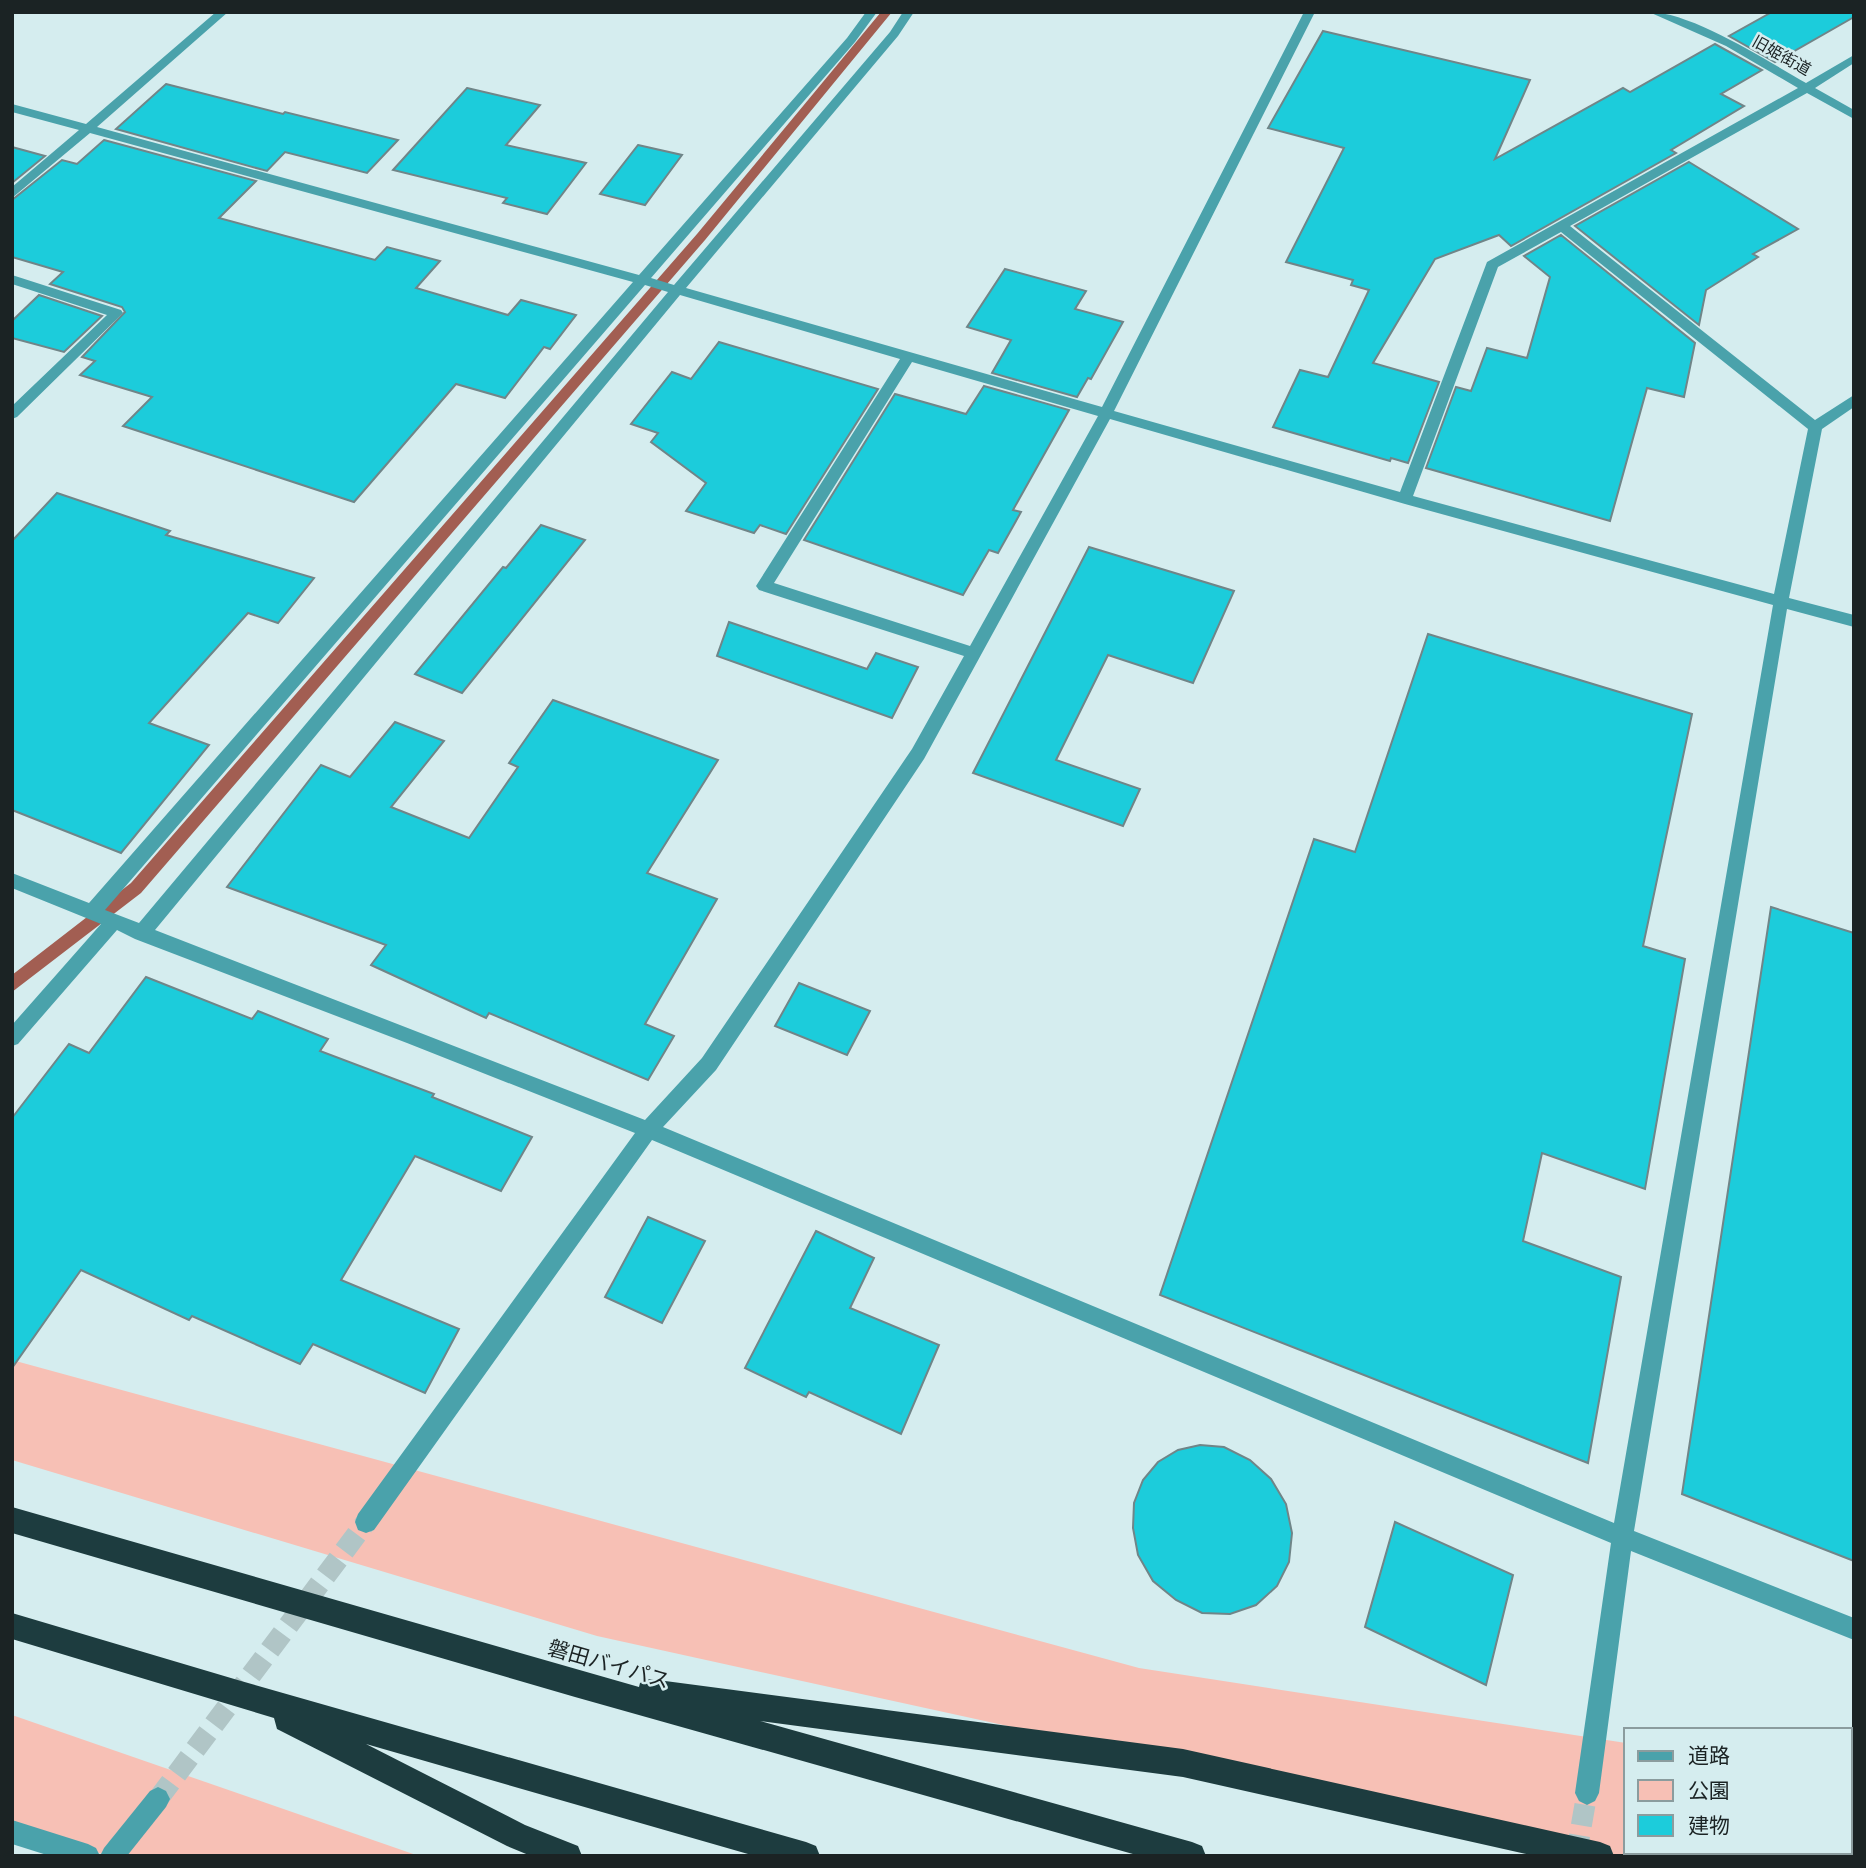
<svg xmlns="http://www.w3.org/2000/svg" width="1866" height="1868" viewBox="0 0 1866 1868" font-family="Inter,'Noto Sans JP',sans-serif">
	<rect width="100%" height="100%" fill="#d5edef"/>
	<g fill="#f7c0b5">
		<path d="M12,1360L1139,1668L1626,1743V1852H1850V1778L1854,1779V1856H1600L597,1636L12,1460Z"/>
		<path d="M12,1715L419,1856H109L12,1827Z"/>
	</g>
	<g fill="none" stroke-linecap="round" stroke-linejoin="round">
		<path fill="#a25e52" fill-rule="evenodd" d="M881,12H892L705,240L141,893L12,992V975L131,883L697,234Z"/>
	</g>
	<g fill="#1cccdb" stroke="#708588" stroke-width="2">
		<path d="M1772,12H1854V17L1775,62L1729,36Z"/>
		<path d="M1323,31L1530,80L1495,159L1623,88L1630,92L1715,44L1762,70L1721,94L1744,106L1671,150L1676,153L1511,246L1499,235L1435,259L1373,363L1439,382L1408,463L1391,458L1390,461L1273,427L1300,370L1328,377L1369,290L1351,285L1353,280L1286,262L1344,148L1268,128Z"/>
		<path d="M166,84L283,114L285,112L398,140L367,173L285,152L267,171L116,129Z"/>
		<path d="M467,88L540,105L506,145L586,163L547,214L503,203L507,198L393,170Z"/>
		<path d="M104,140L256,181L219,218L375,260L387,247L440,261L416,288L508,315L521,300L576,315L550,349L544,347L505,398L456,384L354,502L123,426L152,397L80,375L95,361L82,357L125,312L122,307L50,284L63,272L12,257V200L62,160L77,164Z"/>
		<path d="M638,145L682,155L645,205L600,194Z"/>
		<path d="M12,147L45,156L12,183Z"/>
		<path d="M1689,162L1798,229L1753,254L1758,257L1706,290L1699,325L1575,226Z"/>
		<path d="M1561,235L1695,343L1684,397L1647,388L1610,521L1426,468L1456,387L1471,391L1487,348L1527,358L1550,277L1524,256Z"/>
		<path d="M1005,269L1086,291L1075,309L1123,322L1091,379L1088,378L1077,397L992,373L1011,340L967,327Z"/>
		<path d="M39,295L102,316L64,352L12,338V321Z"/>
		<path d="M719,342L878,389L786,534L760,525L754,533L686,511L706,483L651,442L658,433L631,424L672,372L691,379Z"/>
		<path d="M984,386L1069,410L1013,510L1021,512L998,553L989,550L963,595L804,540L895,394L966,414Z"/>
		<path d="M57,493L170,531L166,535L314,578L278,623L248,613L149,723L209,745L121,853L12,810V541Z"/>
		<path d="M541,525L585,540L462,693L415,674L503,567L506,568Z"/>
		<path d="M1089,547L1234,591L1193,683L1108,655L1056,760L1140,789L1123,826L973,773Z"/>
		<path d="M729,622L867,669L876,653L918,667L892,718L717,656Z"/>
		<path d="M1428,634L1692,714L1643,946L1685,959L1645,1189L1542,1153L1523,1241L1621,1277L1588,1463L1160,1295L1314,839L1355,852Z"/>
		<path d="M553,700L718,760L647,873L717,899L645,1024L674,1036L648,1080L489,1013L486,1018L371,965L386,945L227,887L321,765L350,777L395,722L444,741L391,807L469,838L518,767L509,763Z"/>
		<path d="M1771,907L1854,933V1561L1682,1494Z"/>
		<path d="M146,977L252,1019L258,1011L328,1039L320,1051L434,1094L432,1097L532,1137L501,1191L415,1156L341,1280L459,1329L425,1393L313,1344L300,1364L192,1316L189,1320L81,1270L12,1368V1118L69,1044L89,1053Z"/>
		<path d="M799,983L870,1011L847,1055L775,1026Z"/>
		<path d="M648,1217L705,1241L662,1323L605,1297Z"/>
		<path d="M816,1231L874,1258L850,1308L939,1345L901,1434L809,1392L806,1397L745,1368Z"/>
		<path d="M1200,1445L1224,1447L1250,1460L1271,1479L1286,1504L1292,1533L1289,1562L1277,1586L1256,1605L1230,1614L1202,1613L1176,1600L1153,1581L1138,1555L1133,1528L1134,1503L1143,1480L1158,1462L1178,1450Z"/>
		<path d="M1395,1522L1513,1575L1486,1685L1365,1627Z"/>
	</g>
	<g fill="none" stroke-linecap="round" stroke-linejoin="round">
		<g stroke="#b0c5c6" stroke-width="21" stroke-dasharray="21 10" stroke-linecap="butt">
			<path d="M158,1799L366,1522"/>
			<path d="M1576,1856L1587,1793"/>
		</g>
		<g fill="#4aa2ab" fill-rule="evenodd">
			<path d="M216,12H228L97,127L639,275L847,38L866,12H877L855,42L651,278L674,285L890,32L903,12H914L898,36L686,288L1102,407L1304,12H1315L1114,411L1400,492L1487,262L1798,88L1726,46L1649,12C1692,12 1767,61 1806,83L1854,55V63L1815,88L1854,110V119L1807,93L1570,226L1815,420L1854,395V407L1822,429L1789,598L1854,615V627L1787,609L1634,1531L1854,1618V1640L1631,1551L1599,1793L1595,1801L1587,1805L1579,1801L1575,1793L1611,1543L652,1140L374,1530L366,1533L358,1530L355,1522L358,1514L635,1133L407,1043L135,939L117,930L18,1044L12,1046V1025L101,924L12,888V873L89,903L633,282L90,133L12,198V187L79,130L12,112V104L86,124ZM1561,232L1808,429L1774,594L1413,496L1498,267ZM645,285L668,292L139,923L105,910ZM680,295L900,359L756,586L759,590L964,656L912,749L702,1058L645,1120L155,930ZM912,362L1098,416L970,646L774,583ZM1110,419L1405,504L1773,605L1614,1523L663,1127L716,1070L924,759Z"/>
			<path d="M12,275L121,310L123,313L17,417L12,419V406L107,315L12,284Z"/>
			<path d="M158,1787L166,1791L170,1799L166,1807L127,1856H100L104,1848L150,1791Z"/>
			<path d="M12,1820L88,1844L96,1848L100,1856H50L12,1844Z"/>
		</g>
		<g fill="#1d3c3f" fill-rule="evenodd">
			<path d="M12,1507L639,1687L640,1683L650,1679L1183,1749L1600,1842L1610,1846L1614,1856H1535L1183,1777L760,1721L1192,1842L1202,1846L1206,1856H1140L575,1697L12,1533Z"/>
			<path d="M12,1613L241,1681L806,1842L816,1846L820,1856H755L366,1744L525,1825L578,1846L582,1856H531L507,1846L277,1729L274,1718L12,1639Z"/>
		</g>
	</g>
	<g text-anchor="middle" dominant-baseline="central" stroke-width="5" stroke-linejoin="round" paint-order="stroke">
		<g font-size="16" fill="#1b2324" stroke="#d5edef">
			<text transform="translate(1782 55) rotate(29)">旧姫街道</text>
		</g>
		<g font-size="21" fill="#1b2324" stroke="#d5edef">
			<text transform="translate(609 1664) rotate(16)">磐田バイパス</text>
		</g>
	</g>
	<rect width="1866" height="1868" fill="none" stroke="#1b2324" stroke-width="28"/>
	<rect x="1624" y="1728" width="228" height="126" fill="#d5edef" stroke="#8b9c9e" stroke-width="2"/>
	<rect x="1638" y="1751" width="35" height="10" fill="#4aa2ab" stroke="#8b9c9e" stroke-width="2"/>
	<text x="1688" y="1763" font-size="21" fill="#1b2324">道路</text>
	<rect x="1638" y="1780" width="35" height="21" fill="#f7c0b5" stroke="#8b9c9e" stroke-width="2"/>
	<text x="1688" y="1798" font-size="21" fill="#1b2324">公園</text>
	<rect x="1638" y="1815" width="35" height="21" fill="#1cccdb" stroke="#8b9c9e" stroke-width="2"/>
	<text x="1688" y="1833" font-size="21" fill="#1b2324">建物</text>
</svg>
